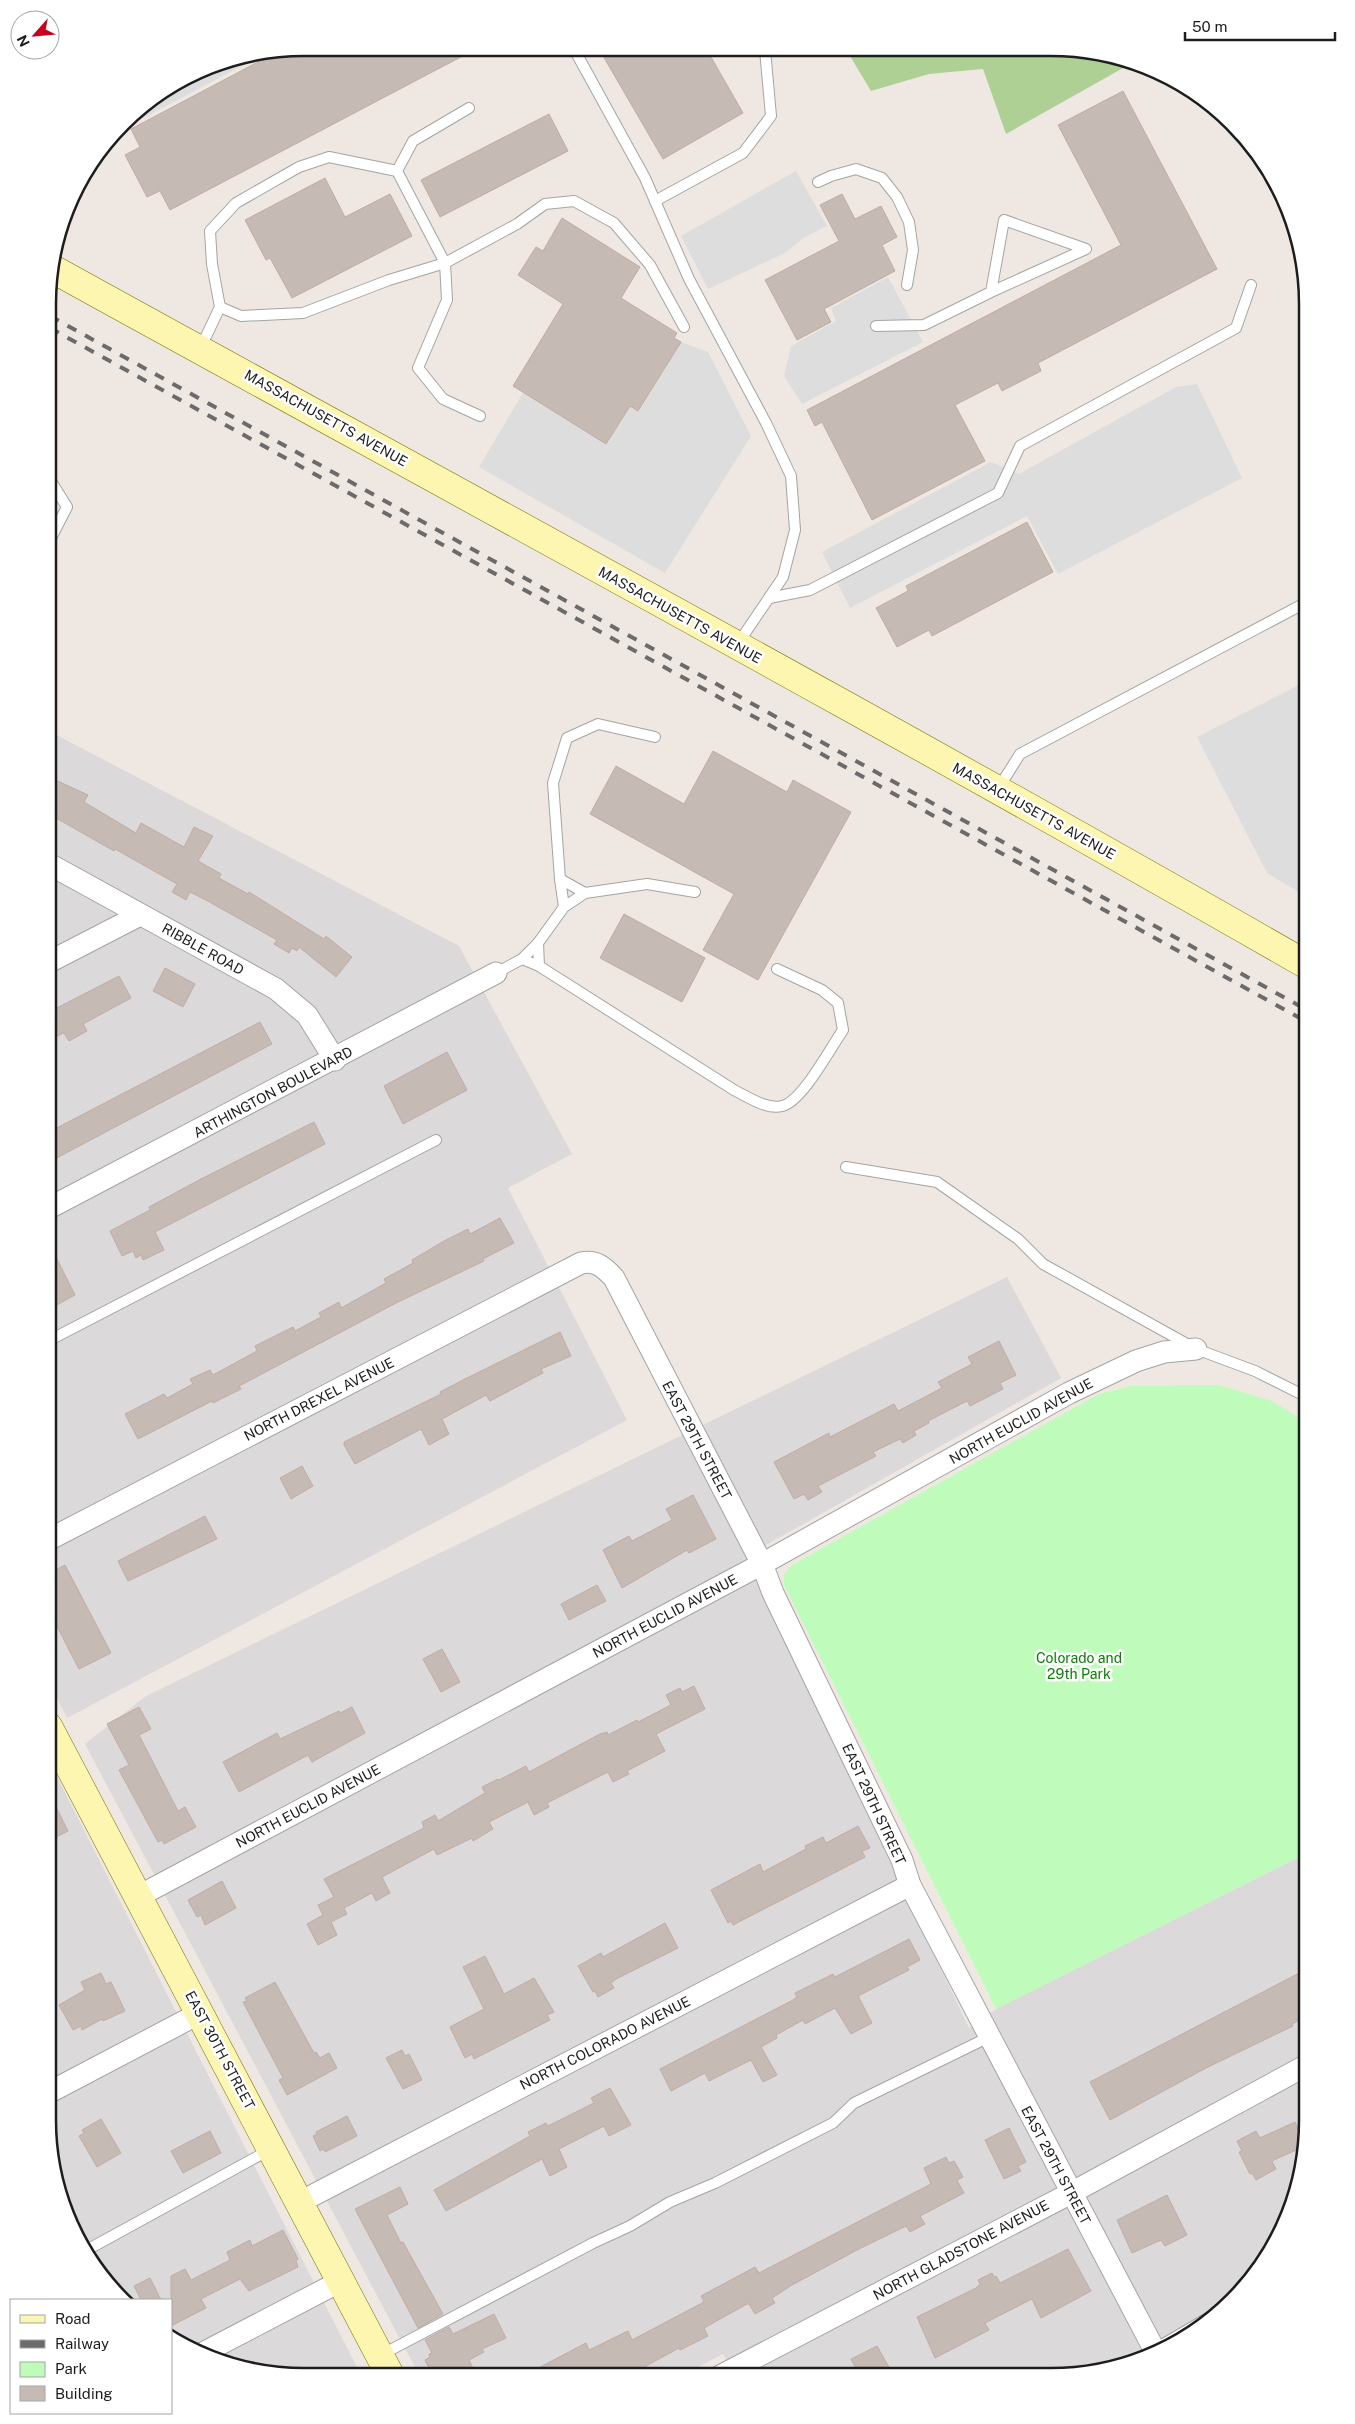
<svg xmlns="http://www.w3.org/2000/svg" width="1355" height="2424" viewBox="0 0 1355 2424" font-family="'Public Sans',sans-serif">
	<rect width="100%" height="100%" fill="#efe8e2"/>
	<g fill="#dbd9da">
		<path d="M49,731L459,946L572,1154L508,1188L627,1420L67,1718L48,1680Z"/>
		<path d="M1007,1277L1061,1378L745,1557L969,2028L996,2009L1307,1853V2136L1288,2217L1255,2276L1207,2324L1133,2363L1050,2376H734L723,2354L683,2375H419L85,1744L146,1696Z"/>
		<path d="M48,1759L172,2004L361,2375L271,2374L206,2357L171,2335V2300H124L91,2262L61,2202L48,2119Z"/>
	</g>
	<path fill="#aed094" d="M847,51L1100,52L1132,63L1006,134L983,69L929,74L871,91Z"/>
	<path fill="#bffcbb" d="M1219,1385L1272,1401L1307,1423V1853L996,2009L784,1585V1574L792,1565L1099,1394L1131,1386Z"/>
	<g fill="#ddd">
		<path d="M259,57L126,127L125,124L135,112L207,67Z"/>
		<path d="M796,171L827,226L803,238L785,253L708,289L681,236Z"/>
		<path d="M888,277L923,342L802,404L784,376L791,346L836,321L831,308Z"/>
		<path d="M681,342L708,352L751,436L665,573L479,467L523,393L606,444L630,406L639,411Z"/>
		<path d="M1197,384L1242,478L1058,574L1027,516L850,608L822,552L991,462L1019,474L1176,387Z"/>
		<path d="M1299,685L1307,701V895L1302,894L1267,873L1197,737Z"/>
	</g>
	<g fill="#c6bab5" stroke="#c1aca3">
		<path d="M305,48L476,49L170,210L160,191L147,197L125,155L140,147L131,129L273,54Z"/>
		<path d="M599,49L707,50L743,113L663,159Z"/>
		<path d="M1123,91L1217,269L1038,363L1041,371L1002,391L998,383L955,405L985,461L872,520L822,422L815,426L807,410L1121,245L1058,125Z"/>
		<path d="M549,114L568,151L440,217L421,180Z"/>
		<path d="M325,178L345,217L390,194L412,236L292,298L270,258L266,260L245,220Z"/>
		<path d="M842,194L855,219L881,206L897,237L882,245L895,271L824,309L831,322L797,340L765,280L839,241L820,205Z"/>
		<path d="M562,218L640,267L621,298L677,333L674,338L681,342L638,411L630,406L606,444L513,386L563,304L518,275L536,247L543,251Z"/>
		<path d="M1027,522L1053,572L932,636L929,630L897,647L876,608L908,591L906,586Z"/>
		<path d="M713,751L787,792L793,780L851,812L758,980L703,950L734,894L590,814L616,766L684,804Z"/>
		<path d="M49,777L88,795L84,802L136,833L141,823L184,847L194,827L213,836L198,861L221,874L219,878L248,894L249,892L324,939L326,936L352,957L336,977L299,947L297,951L292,948L289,953L274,944L277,940L206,900L190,892L186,900L172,892L177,884L115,849L114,851L49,814Z"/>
		<path d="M624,914L705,958L682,1002L600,958Z"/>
		<path d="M165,968L195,984L183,1007L153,991Z"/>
		<path d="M119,976L131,998L83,1024L87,1031L69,1041L64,1033L55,1037L49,1025V1012Z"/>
		<path d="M260,1022L272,1044L49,1162V1132Z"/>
		<path d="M447,1052L467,1090L403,1124L384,1086Z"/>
		<path d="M314,1122L325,1144L155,1232L164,1250L143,1260L141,1255L136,1258L133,1251L122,1256L110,1231L150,1210L149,1207L201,1179Z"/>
		<path d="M500,1218L514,1243L483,1259L484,1261L396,1303L258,1376L239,1386L241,1389L213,1403L212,1401L138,1439L125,1414L164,1394L167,1398L193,1384L190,1379L210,1370L213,1375L257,1351L255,1346L293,1327L295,1331L321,1317L319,1313L339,1302L341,1308L386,1283L384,1279L413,1263L412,1260L444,1241L468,1229L470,1234Z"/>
		<path d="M49,1243L75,1295L55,1306L53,1301L48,1304Z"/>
		<path d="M560,1332L571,1356L541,1369L543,1373L490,1401L486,1395L442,1419L449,1434L429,1445L421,1429L355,1464L344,1445V1442L441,1394L440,1392L463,1380Z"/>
		<path d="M999,1341L1016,1375L1000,1383L1003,1389L970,1406L967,1401L928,1421L929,1423L914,1431L916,1435L903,1443L900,1439L873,1452L876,1456L818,1486L822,1492L808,1500L804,1494L794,1499L774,1462L829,1433L830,1437L894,1404L898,1411L942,1388L938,1382L972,1364L968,1357Z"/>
		<path d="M302,1466L313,1486L291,1499L280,1478Z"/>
		<path d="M693,1495L716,1539L689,1553L687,1550L622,1588L603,1550L629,1536L632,1541L672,1520L666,1509Z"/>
		<path d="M205,1516L217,1539L128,1581L118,1561Z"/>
		<path d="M65,1565L111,1653L79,1669L48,1609V1574Z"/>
		<path d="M597,1585L606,1601L569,1620L561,1604Z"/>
		<path d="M442,1649L460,1682L441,1692L423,1659Z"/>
		<path d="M694,1686L705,1709L656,1734L665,1751L627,1771L629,1774L613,1782L608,1772L547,1803L549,1807L534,1815L528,1802L489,1822L493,1829L473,1841L472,1838L437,1855L434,1849L382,1877L390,1893L376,1901L372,1893L344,1908L347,1914L331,1922L337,1935L318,1945L307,1924L323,1915L318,1905L334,1897L324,1879L424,1828L422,1822L435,1815L438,1821L485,1793L482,1787L498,1779L499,1780L526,1766L529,1772L600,1734L607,1732L608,1735L637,1720L638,1722L671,1705L666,1695L680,1688L682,1692Z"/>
		<path d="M139,1707L151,1729L139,1735L178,1811L185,1807L196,1827L164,1844L162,1840L158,1842L119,1770L129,1765L107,1724Z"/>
		<path d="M352,1707L365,1733L312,1762L308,1755L239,1792L223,1762L277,1733L280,1739L339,1711L340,1713Z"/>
		<path d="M48,1791L68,1831L48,1841Z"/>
		<path d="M858,1826L870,1848L862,1851L865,1857L733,1925L731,1921L728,1923L711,1890L760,1864L763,1872L806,1849L805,1846L823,1837L826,1843Z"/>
		<path d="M222,1881L236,1908L205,1925L201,1915L197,1917L188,1900Z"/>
		<path d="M665,1923L678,1948L616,1979L611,1983L614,1988L598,1997L595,1991L593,1992L578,1966L601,1953L603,1957Z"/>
		<path d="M909,1939L920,1960L907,1967L909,1970L858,1996L872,2023L851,2034L835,2008L805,2024L803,2020L776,2035L777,2038L761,2047L777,2075L763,2082L751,2060L709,2081L705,2073L671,2091L660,2069L793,2000L797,1997L795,1993L833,1974L835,1977Z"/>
		<path d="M485,1956L504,1994L534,1978L554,2012L547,2015L550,2020L474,2059L472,2054L465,2058L450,2027L484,2009L463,1967Z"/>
		<path d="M1307,1969V2016L1292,2024L1293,2026L1206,2068L1110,2120L1090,2082Z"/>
		<path d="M101,1973L106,1984L111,1982L125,2011L103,2021L102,2019L82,2030L81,2026L73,2030L59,2005L85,1990L81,1982Z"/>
		<path d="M275,1982L314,2053L316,2052L320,2058L329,2053L337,2068L287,2095L279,2080L283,2078L243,2002L247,2001L245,1998Z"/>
		<path d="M402,2050L405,2056L409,2054L422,2080L403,2089L386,2058Z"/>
		<path d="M610,2088L631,2125L609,2136L604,2126L559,2149L567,2167L550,2176L542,2159L446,2211L434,2190L530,2136L528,2132L546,2123L548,2126L594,2103L591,2098Z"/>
		<path d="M347,2116L357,2136L325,2152L324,2149L320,2151L313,2136L317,2134L316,2132Z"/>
		<path d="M101,2119L121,2153L97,2167L79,2136L84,2133L82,2130Z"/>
		<path d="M1295,2122L1305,2146L1274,2160L1272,2162L1276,2169L1256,2180L1252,2173L1250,2174L1239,2152L1242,2151L1237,2141L1256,2131L1260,2138Z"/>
		<path d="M1009,2128L1026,2162L1018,2166L1021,2171L1004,2179L985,2140Z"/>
		<path d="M210,2131L221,2153L183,2173L171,2151Z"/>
		<path d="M946,2157L949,2163L954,2161L963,2177L957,2180L964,2193L920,2216L925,2224L910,2232L906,2226L857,2250L792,2285L772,2298L775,2303L755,2314L749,2304H747L704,2328L708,2336L680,2350L679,2348L637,2371L639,2375H525L586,2343L589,2350L628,2331L632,2340L704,2302L701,2296L755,2267L759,2273L931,2184L924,2168Z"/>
		<path d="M400,2187L408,2204L387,2215L401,2243L403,2242L443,2314L418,2328L355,2209Z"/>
		<path d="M1167,2195L1187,2235L1165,2246L1161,2240L1132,2253L1117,2220Z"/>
		<path d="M283,2230L298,2259L296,2261L298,2267L249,2291L240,2279L201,2299L206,2308L171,2326V2276L185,2269L191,2280L230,2260L227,2252L250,2240L252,2246Z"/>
		<path d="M1068,2249L1091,2291L1041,2318L1032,2299L985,2323L989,2330L935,2358L917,2317L976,2288L980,2284L978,2280L992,2273L994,2277L996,2276L1000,2283Z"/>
		<path d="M150,2278L161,2300H141L134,2286Z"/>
		<path d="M494,2314L506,2338L482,2349L484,2352L469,2360L476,2375H432L425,2360L430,2357L429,2354L432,2353L425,2340L449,2327L453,2334Z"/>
		<path d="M877,2346L890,2369L878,2376H860L851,2359Z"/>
	</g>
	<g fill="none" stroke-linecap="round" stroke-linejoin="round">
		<defs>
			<g id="lane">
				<path d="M574,49L645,178L689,279L766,423L791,476L795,530L783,577L737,645"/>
				<path d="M469,108L413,141L397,171L445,263L517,224L545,204L574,201L614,223L650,265L684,327"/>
				<path d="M818,182L831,176L856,169L882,178L897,197L909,222L913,250L907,285"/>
				<path d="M655,201L743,153L771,116L765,50"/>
				<path d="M220,307L241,316L303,313L389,280L445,263L447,300L418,368L443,399L480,416"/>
				<path d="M876,326L924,325L991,292L1004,220L1086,249L991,292"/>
				<path d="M200,349L220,307L212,264L210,231L236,203L299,167L329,157L397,171"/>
				<path d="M49,542L67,507L49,478"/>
				<path d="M769,598L810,590L998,493L1020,446L1236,328L1251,285"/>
				<path d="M998,789L1020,754L1307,602"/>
				<path d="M560,879L553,783L567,738L598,724L655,737"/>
				<path d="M585,893L647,884L695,892"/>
				<path d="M538,943L564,907L560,879L585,893L564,907"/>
				<path d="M539,966L734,1090C748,1097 767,1110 782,1106C802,1102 831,1047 843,1030L838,1003L822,990L777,969"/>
				<path d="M496,973L522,959L539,966L538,943L522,959"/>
				<path d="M846,1167L937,1182L1018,1239L1043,1264L1196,1349L1255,1371L1307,1397"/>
				<path d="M48,1341L436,1140"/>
				<path d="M85,2251L271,2149"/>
				<path d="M381,2355L593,2243L630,2226L670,2202L715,2183L833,2123L854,2103L989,2037"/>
				<path d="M1131,2363L1218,2312"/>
			</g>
			<g id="street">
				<path d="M49,864L276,989L307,1015L335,1060"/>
				<path d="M49,962L140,915"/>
				<path d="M49,1208L496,973"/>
				<path d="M48,1540L581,1263C596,1260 604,1267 614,1278L762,1564L773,1593L902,1860L910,1885L1155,2351"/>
				<path d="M139,1896L762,1564L1069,1393L1136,1361L1164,1352L1196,1349"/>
				<path d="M48,2093L200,2013"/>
				<path d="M300,2202L910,1885"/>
				<path d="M201,2354L341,2281"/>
				<path d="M720,2376L1071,2193L1307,2065"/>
			</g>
			<g id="secondary">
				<path d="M51,268C470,499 892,727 1307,965"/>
				<path d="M48,1726L390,2375"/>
			</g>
		</defs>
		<use href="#lane" stroke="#a4a4a4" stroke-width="12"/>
		<use href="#street" stroke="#a4a4a4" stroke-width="23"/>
		<use href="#secondary" stroke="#777300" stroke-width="29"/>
		<use href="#lane" stroke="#fff" stroke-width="10"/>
		<use href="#street" stroke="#fff" stroke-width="21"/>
		<use href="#secondary" stroke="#fdf6b1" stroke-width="28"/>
		<g stroke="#6b6b6b" stroke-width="4" stroke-dasharray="10 10" stroke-linecap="butt">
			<path d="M50,316L1307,1010"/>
			<path d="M50,328L1307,1022"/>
		</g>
	</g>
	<g text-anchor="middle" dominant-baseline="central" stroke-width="5" stroke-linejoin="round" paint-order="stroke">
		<g font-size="14" fill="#1d1d1d" stroke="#fff">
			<text transform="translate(326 418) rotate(29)">MASSACHUSETTS AVENUE</text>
			<text transform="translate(680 615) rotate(29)">MASSACHUSETTS AVENUE</text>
			<text transform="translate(1034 811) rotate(29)">MASSACHUSETTS AVENUE</text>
			<text transform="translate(203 949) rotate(29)">RIBBLE ROAD</text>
			<text transform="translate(273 1092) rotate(-28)">ARTHINGTON BOULEVARD</text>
			<text transform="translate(319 1399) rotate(-27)">NORTH DREXEL AVENUE</text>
			<text transform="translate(1021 1421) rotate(-29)">NORTH EUCLID AVENUE</text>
			<text transform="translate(697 1440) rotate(62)">EAST 29TH STREET</text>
			<text transform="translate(665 1616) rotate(-28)">NORTH EUCLID AVENUE</text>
			<text transform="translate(874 1804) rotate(65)">EAST 29TH STREET</text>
			<text transform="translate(308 1806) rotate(-28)">NORTH EUCLID AVENUE</text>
			<text transform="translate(605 2043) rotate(-27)">NORTH COLORADO AVENUE</text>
			<text transform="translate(220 2050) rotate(62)">EAST 30TH STREET</text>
			<text transform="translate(1056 2165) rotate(62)">EAST 29TH STREET</text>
			<text transform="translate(961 2250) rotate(-28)">NORTH GLADSTONE AVENUE</text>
		</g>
		<g font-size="14" fill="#0c8005" stroke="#fff">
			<text x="1079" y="1658">Colorado and<tspan x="1079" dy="16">29th Park</tspan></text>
		</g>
	</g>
	<path d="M0 0H1355V2424H0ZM304 56H1051A248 248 0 0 1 1299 304V2120A248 248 0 0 1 1051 2368H304A248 248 0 0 1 56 2120V304A248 248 0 0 1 304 56Z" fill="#fff" fill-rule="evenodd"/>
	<path fill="none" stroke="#1d1d1d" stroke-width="2.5" d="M304 56H1051A248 248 0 0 1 1299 304V2120A248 248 0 0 1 1051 2368H304A248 248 0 0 1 56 2120V304A248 248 0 0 1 304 56Z"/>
	<rect x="10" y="2299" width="162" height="115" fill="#ffffff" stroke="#a5a5a5"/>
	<rect x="20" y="2315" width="25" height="8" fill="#fdf6b1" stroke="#a5a5a5"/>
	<text x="55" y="2324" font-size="15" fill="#1d1d1d">Road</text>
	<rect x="20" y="2340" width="25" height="8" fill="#6b6b6b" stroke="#a5a5a5"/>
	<text x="55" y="2349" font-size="15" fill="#1d1d1d">Railway</text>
	<rect x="20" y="2362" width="25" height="15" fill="#bffcbb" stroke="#a5a5a5"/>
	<text x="55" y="2374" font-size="15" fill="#1d1d1d">Park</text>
	<rect x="20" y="2386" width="25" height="15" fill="#c6bab5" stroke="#a5a5a5"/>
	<text x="55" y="2399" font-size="15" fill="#1d1d1d">Building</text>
	<g transform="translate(35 35) rotate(243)"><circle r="24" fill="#ffffff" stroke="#a5a5a5"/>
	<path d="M0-4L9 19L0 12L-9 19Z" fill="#c9001c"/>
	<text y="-8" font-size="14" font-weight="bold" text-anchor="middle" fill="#1d1d1d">N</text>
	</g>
	<path d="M1185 32v8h150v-8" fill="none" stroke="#1d1d1d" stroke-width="2.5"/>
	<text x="1192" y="32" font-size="15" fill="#1d1d1d" stroke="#ffffff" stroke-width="4" paint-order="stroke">50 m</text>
</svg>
